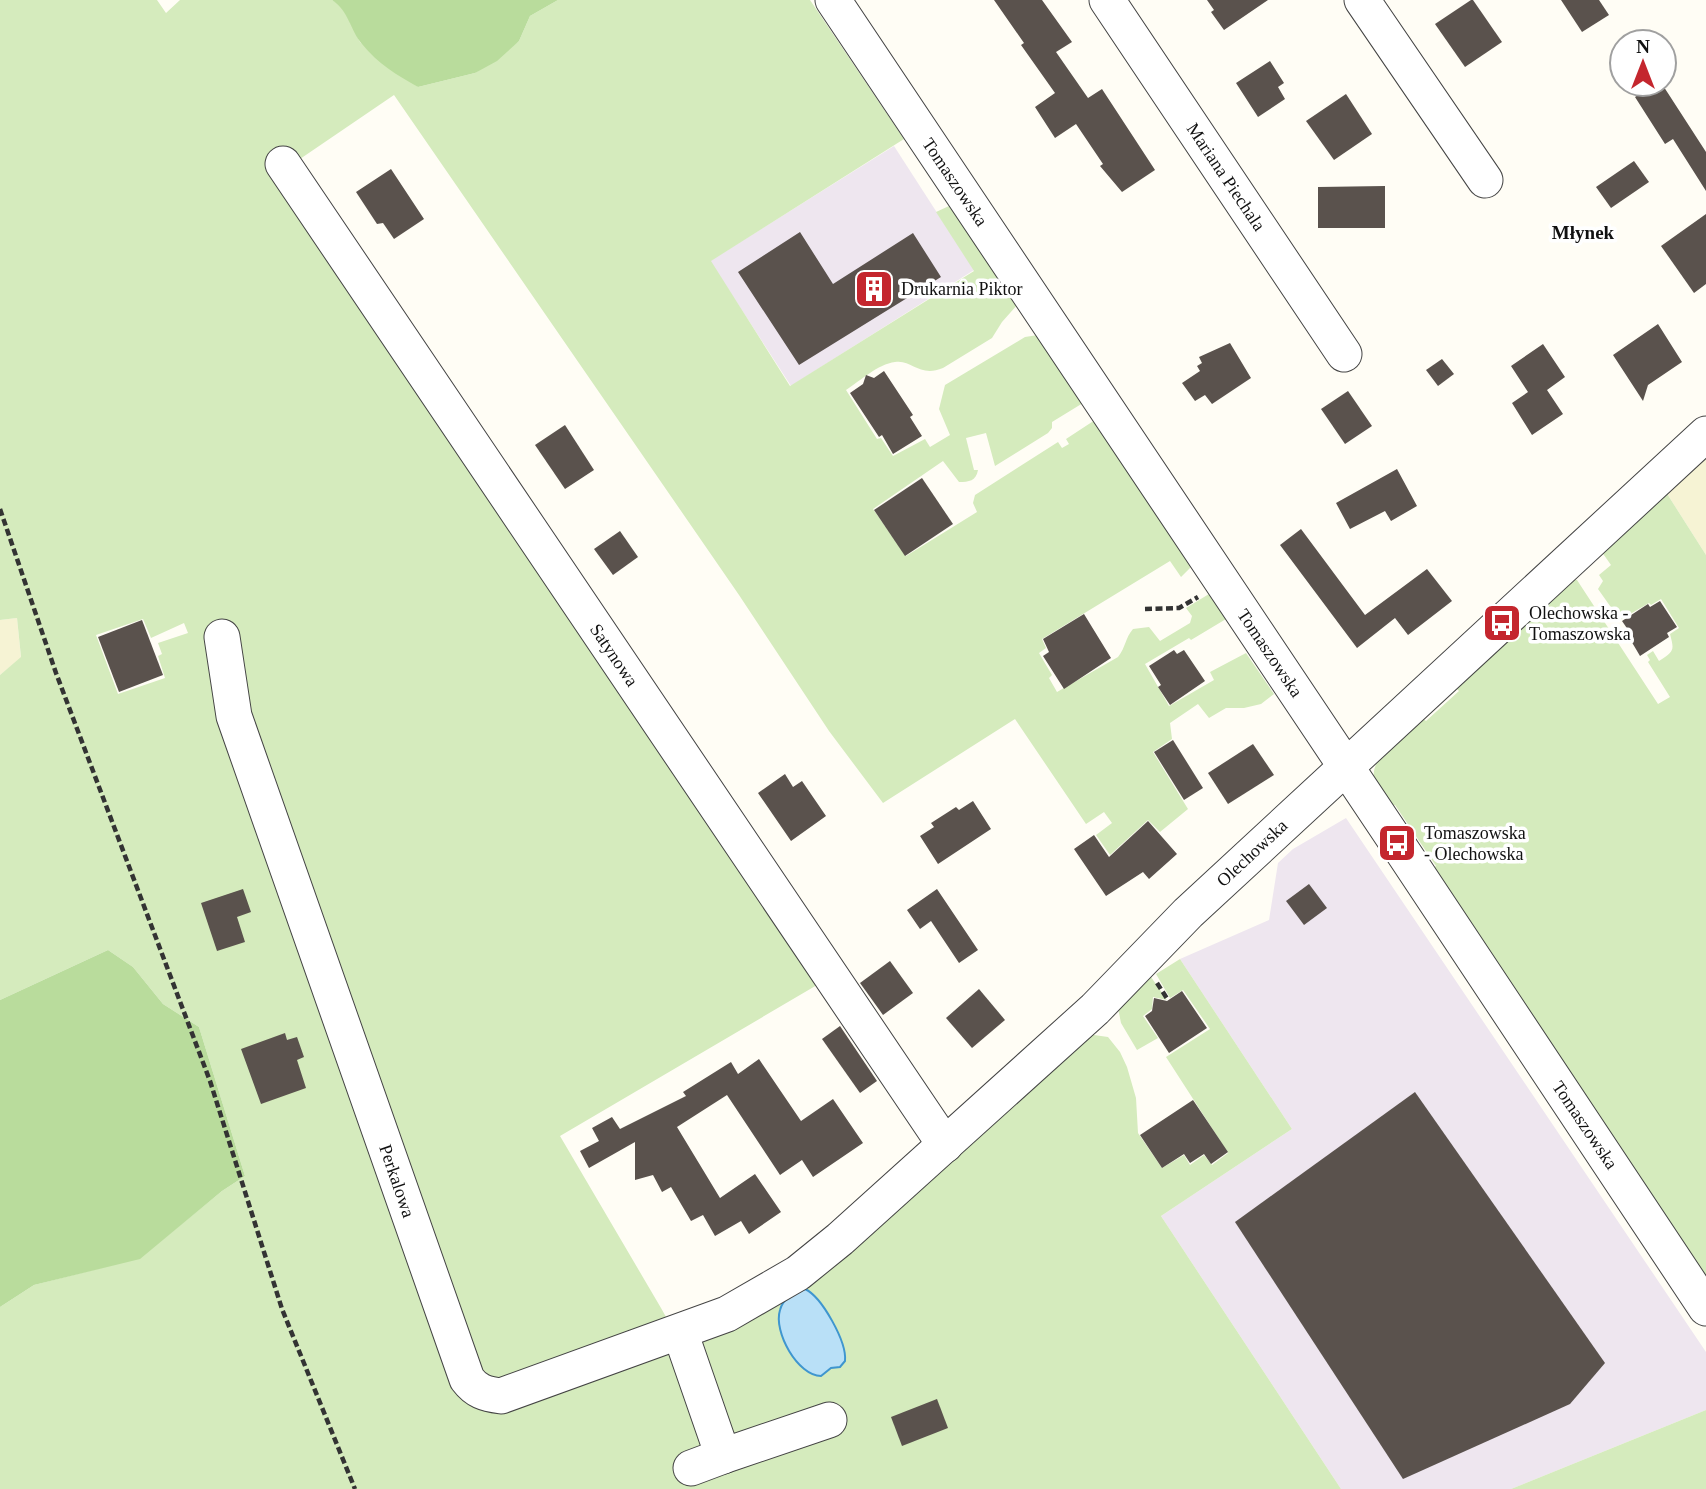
<svg xmlns="http://www.w3.org/2000/svg" width="1706" height="1489" viewBox="0 0 1706 1489" font-family="Georgia,serif">
	<rect width="100%" height="100%" fill="#fffdf5"/>
	<g fill="#eee6ef">
		<path d="M894,146L974,270L791,386L710,261Z"/>
		<path d="M1346,818L1706,1352V1410L1511,1489H1341L1161,1216L1292,1129L1180,959L1269,920L1278,863L1293,849Z"/>
	</g>
	<g fill="#f6f3d4">
		<path d="M1706,455V555L1664,489Z"/>
		<path d="M17,618L21,658L0,675V620Z"/>
	</g>
	<g fill="#d5ebbd" fill-rule="evenodd">
		<path d="M0,0H157L166,13L180,0H332L342,6L360,42L418,87L475,73L519,41L530,16L558,0H810L904,139L711,261L790,386L974,271L936,212L949,206L1018,304L1002,322L992,338L943,368C919,378 912,359 895,362C878,364 860,381 846,390L877,439L881,438L893,456L925,439L930,447L950,435L939,409L945,385L1025,337L1038,335L1083,403L1052,422V428L1048,433L995,466L986,433L966,438L974,470H978C976,481 969,482 959,482L943,461L873,509L906,556L977,512L973,503L975,495L1058,442L1062,448L1069,444L1066,439L1095,420L1191,567L1181,577L1170,561L1042,639L1046,648L1039,653L1052,675L1049,678L1057,692L1118,657C1126,647 1125,638 1133,629L1149,627L1160,641L1190,623L1192,616L1186,608L1209,594L1226,619L1191,640L1189,638L1145,664L1169,706L1214,680L1210,672L1246,653L1274,694L1261,704L1244,708H1226L1209,718L1198,704L1170,723L1172,739L1153,752L1188,809L1160,832L1148,820L1110,855L1096,835L1112,823L1104,812L1086,824L1015,719L883,803L829,731L739,595L394,95L300,159L846,968L560,1136L661,1308L684,1349L1087,1034L1108,1037L1120,1052L1127,1067L1136,1098L1138,1133L1162,1168L1184,1155L1190,1165L1204,1155L1212,1165L1228,1153L1166,1057L1210,1029L1183,990L1170,998L1156,974L1180,959L1292,1129L1161,1216L1341,1489H0V1307L34,1285L140,1258L222,1191L245,1176L199,1027L163,1004L133,967L108,950L0,1000V675L21,657L17,618L0,620ZM143,619L151,638L184,623L188,633L158,643L162,654L158,656L165,678L118,694L96,635Z"/>
		<path d="M1664,489L1706,555V1284L1431,870L1436,866L1395,805L1389,808C1384,799 1376,788 1374,778C1370,756 1407,730 1421,717L1426,721L1459,691L1455,687L1568,579L1577,580L1658,704L1670,697L1648,662L1650,660L1647,655L1653,651L1659,661C1675,651 1674,650 1670,634L1679,628L1661,599L1651,605L1649,603L1620,620L1598,589L1603,581L1599,575L1611,565L1599,548Z"/>
		<path d="M1151,977L1167,1000L1153,997L1152,1009L1143,1016L1158,1038L1137,1050L1121,1023L1117,1003L1130,990Z"/>
		<path d="M1706,1410V1489H1511Z"/>
	</g>
	<g fill="#b9dc9c">
		<path d="M332,0H558L530,16L519,41L497,61L475,73L418,87C397,75 378,64 362,44C350,30 349,11 332,0Z"/>
		<path d="M108,950L133,967L163,1004L199,1027L245,1176L222,1191L140,1259L34,1285L0,1307V1000Z"/>
	</g>
	<path fill="#b9e0f7" stroke="#3f96cf" stroke-width="2" d="M805,1289C822,1297 847,1342 845,1361L840,1367L831,1368L821,1376C798,1376 773,1332 780,1310C783,1298 794,1293 805,1289Z"/>
	<g fill="#5a524d">
		<path d="M994,0H1042L1072,42L1056,52L1088,98L1102,89L1155,170L1122,192L1100,166L1103,164L1076,124L1055,138L1035,107L1055,93L1021,45L1024,43Z"/>
		<path d="M1207,0H1268L1224,30L1211,12L1214,10Z"/>
		<path d="M1471,0H1473L1502,42L1465,67L1435,24Z"/>
		<path d="M1561,0H1599L1609,15L1582,32Z"/>
		<path d="M1270,61L1284,83L1278,87L1285,99L1258,117L1236,83Z"/>
		<path d="M1654,84H1662L1706,152V191L1673,139L1665,144L1635,97Z"/>
		<path d="M1346,94L1372,134L1334,160L1306,121Z"/>
		<path d="M1634,161L1649,182L1611,208L1596,187Z"/>
		<path d="M391,169L424,219L394,239L383,223L377,224L356,192Z"/>
		<path d="M1385,186V228H1318V187Z"/>
		<path d="M1706,214V284L1694,293L1661,246Z"/>
		<path d="M800,232L833,284L913,233L941,277L799,365L738,272Z"/>
		<path d="M1658,324L1682,362L1648,385L1643,401L1613,355Z"/>
		<path d="M1230,343L1251,378L1212,404L1205,395L1195,401L1182,383L1200,371L1197,366L1202,363L1199,357Z"/>
		<path d="M1543,344L1565,377L1547,390L1563,414L1532,435L1512,403L1528,392L1511,366Z"/>
		<path d="M1442,359L1454,374L1438,386L1426,370Z"/>
		<path d="M884,371L913,415L910,417L922,436L893,454L882,435L879,437L850,393L863,384L866,375L874,378Z"/>
		<path d="M1348,391L1372,426L1345,444L1321,409Z"/>
		<path d="M565,425L594,470L565,489L535,445Z"/>
		<path d="M1397,469L1417,506L1391,521L1385,511L1350,529L1336,503Z"/>
		<path d="M922,478L953,524L905,556L874,510Z"/>
		<path d="M1301,529L1365,615L1427,569L1452,601L1408,635L1395,618L1357,648L1280,545Z"/>
		<path d="M620,531L638,557L613,575L594,549Z"/>
		<path d="M1660,601L1677,627L1667,633L1669,637L1640,656L1630,639L1633,637L1622,621L1648,604L1650,607Z"/>
		<path d="M1084,614L1111,658L1064,689L1043,656L1049,652L1043,639Z"/>
		<path d="M142,620L163,675L119,692L98,637Z"/>
		<path d="M1174,650L1177,654L1184,650L1205,681L1170,705L1158,687L1161,685L1149,666Z"/>
		<path d="M1173,740L1203,788L1184,800L1154,752Z"/>
		<path d="M1253,744L1274,775L1228,804L1208,773Z"/>
		<path d="M785,774L793,787L802,781L826,816L791,841L758,793Z"/>
		<path d="M973,801L991,829L938,864L920,836L934,827L931,823L956,807L959,810Z"/>
		<path d="M1148,821L1177,854L1149,879L1143,872L1106,896L1074,849L1094,835L1109,857Z"/>
		<path d="M1309,884L1327,908L1304,925L1286,901Z"/>
		<path d="M243,889L251,912L237,917L245,942L217,951L201,903Z"/>
		<path d="M937,889L978,950L959,963L931,921L920,929L907,910Z"/>
		<path d="M890,961L913,993L883,1015L860,983Z"/>
		<path d="M979,989L1005,1020L972,1048L946,1018Z"/>
		<path d="M1182,991L1207,1028L1169,1053L1145,1016L1152,1011L1154,998L1167,1001Z"/>
		<path d="M840,1026L877,1081L860,1093L822,1039Z"/>
		<path d="M285,1033L287,1040L297,1037L304,1057L297,1060L306,1088L261,1104L241,1049Z"/>
		<path d="M759,1059L801,1121L833,1099L863,1143L813,1177L802,1160L780,1175L727,1095L677,1127L720,1198L755,1174L781,1212L749,1234L741,1221L715,1236L703,1215L691,1221L671,1187L662,1192L653,1175L635,1180V1142L589,1168L580,1151L599,1141L592,1128L612,1117L620,1129L686,1096L683,1092L731,1062L738,1074Z"/>
		<path d="M1415,1092L1605,1363L1570,1404L1403,1479L1235,1222Z"/>
		<path d="M1193,1100L1228,1152L1211,1164L1204,1154L1190,1163L1184,1154L1162,1168L1140,1135Z"/>
		<path d="M937,1399L948,1428L902,1446L891,1417Z"/>
	</g>
	<g fill="none" stroke-linecap="round" stroke-linejoin="round">
		<defs>
			<g id="minor">
				<path d="M833,0L1397,843L1706,1308"/>
				<path d="M1107,0L1344,354"/>
				<path d="M1362,0L1485,180"/>
				<path d="M283,164L945,1145"/>
				<path d="M222,637L234,716L467,1379C476,1391 485,1394 501,1396L727,1314L798,1273L840,1239L1095,1009L1188,913L1706,434"/>
				<path d="M680,1332L723,1456L829,1420"/>
				<path d="M691,1468L723,1456"/>
			</g>
		</defs>
		<use href="#minor" stroke="#444" stroke-width="37"/>
		<g stroke="#333" stroke-width="4.5" stroke-dasharray="7 3.5" stroke-linecap="butt">
			<path d="M0,509L56,673L210,1081L282,1309L355,1489"/>
			<path d="M1145,609L1179,608L1198,597"/>
			<path d="M1157,983L1168,1000"/>
		</g>
		<use href="#minor" stroke="#fff" stroke-width="35"/>
	</g>
	<defs>
		<symbol id="building-square" viewBox="-11 -11 22 22"><rect x="-9" y="-9" width="18" height="18" rx="4" fill="#c4262e" stroke="#fff"/><path d="M-4-6H4V6H1V3H-1V6H-4ZM-2.5-4.3h1.7v1.8h-1.7ZM.8-4.3h1.7v1.8H.8ZM-2.5-1h1.7V.8h-1.7ZM.8-1h1.7V.8H.8Z" fill="#fff"/></symbol>
		<symbol id="bus-square" viewBox="-11 -11 22 22"><rect x="-9" y="-9" width="18" height="18" rx="4" fill="#c4262e" stroke="#fff"/><path d="M-5-6H5V4H4V6H2V4H-2V6H-4V4H-5ZM-3.5-4V0h7V-4ZM-3.5 1.2v1.5H-2V1.2ZM2 1.2v1.5H3.5V1.2Z" fill="#fff"/></symbol>
	</defs>
	<g fill-rule="evenodd">
		<use href="#building-square" x="852" y="267" width="44" height="44"/>
		<use href="#bus-square" x="1480" y="601" width="44" height="44"/>
		<use href="#bus-square" x="1375" y="821" width="44" height="44"/>
	</g>
	<g text-anchor="middle" dominant-baseline="central" stroke-width="7" stroke-linejoin="round" paint-order="stroke">
		<g font-size="18" fill="#111" stroke="#fff">
			<text transform="translate(1226 177) rotate(56)">Mariana Piechala</text>
			<text transform="translate(955 182) rotate(56)">Tomaszowska</text>
			<text transform="translate(1270 653) rotate(56)">Tomaszowska</text>
			<text transform="translate(614 655) rotate(56)">Satynowa</text>
			<text transform="translate(1252 853) rotate(-43)">Olechowska</text>
			<text transform="translate(1585 1125) rotate(56)">Tomaszowska</text>
			<text transform="translate(397 1181) rotate(71)">Perkalowa</text>
		</g>
		<g font-size="18" fill="#111" stroke="#fff" text-anchor="start">
			<text x="901" y="289">Drukarnia Piktor</text>
			<text x="1529" y="613">Olechowska -<tspan x="1529" dy="21">Tomaszowska</tspan></text>
			<text x="1424" y="833">Tomaszowska<tspan x="1424" dy="21">- Olechowska</tspan></text>
		</g>
		<g font-size="19" font-weight="bold" fill="#111" stroke="#fff">
			<text x="1583" y="232">Młynek</text>
		</g>
	</g>
	<g transform="translate(1643 63)"><circle r="33" fill="#ffffff" stroke="#a0a0a0" stroke-width="2"/>
	<path d="M0-5L12 26L0 18L-12 26Z" fill="#c4262e"/>
	<text y="-10" font-size="19" font-weight="bold" text-anchor="middle" fill="#111111">N</text>
	</g>
</svg>
